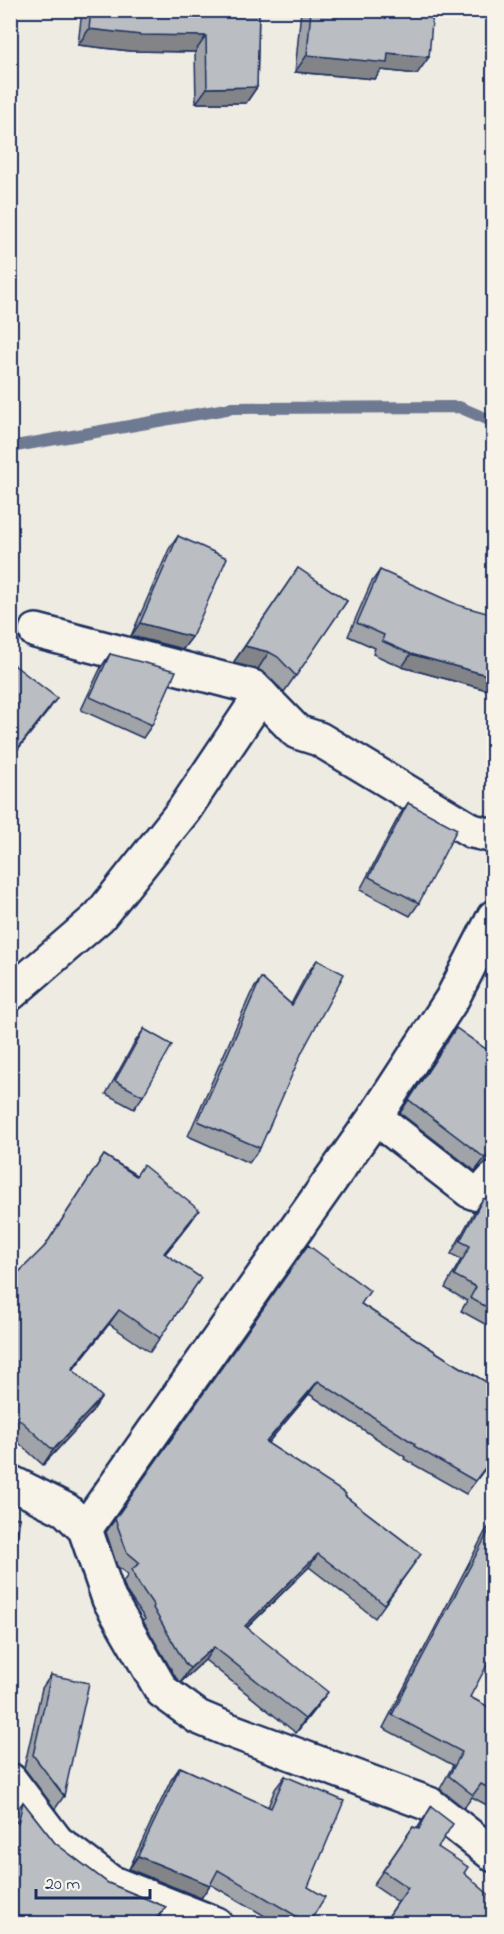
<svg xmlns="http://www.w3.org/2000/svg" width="504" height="1934" viewBox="0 0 504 1934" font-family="'Indie Flower',sans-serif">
	<rect width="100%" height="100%" fill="#eeebe2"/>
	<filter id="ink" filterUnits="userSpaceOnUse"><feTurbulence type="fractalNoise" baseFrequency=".0167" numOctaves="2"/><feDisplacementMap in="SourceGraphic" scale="12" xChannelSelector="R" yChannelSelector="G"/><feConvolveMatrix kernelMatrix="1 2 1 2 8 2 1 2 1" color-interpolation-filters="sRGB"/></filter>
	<g filter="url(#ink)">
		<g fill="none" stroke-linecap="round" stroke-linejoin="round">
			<path stroke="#6e7992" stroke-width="12" d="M10,447L232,408L459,407L494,422"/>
			<defs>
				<g id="street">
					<path d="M36,631L253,687L297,732L319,739L472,831L494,836"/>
					<path d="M10,994L99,917L184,810L261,695"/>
					<path d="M375,1117L470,1191L478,1194L483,1191L494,1179"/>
					<path d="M10,1482L66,1510L85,1529L109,1599L162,1691L198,1717L229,1730L429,1804L494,1855"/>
					<path d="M85,1529L375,1117L452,999L494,917"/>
					<path d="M10,1780L57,1842L110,1882L216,1924"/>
				</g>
			</defs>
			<use href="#street" stroke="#1b2f5e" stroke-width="38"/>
			<use href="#street" stroke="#f7f3e8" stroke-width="33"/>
		</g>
		<g fill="#a0a3a7" stroke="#1b2f5e" stroke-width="1.5">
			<path d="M82,10H259L257,87L246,103H196L195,52L130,51L78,45Z"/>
			<path d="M301,10H433L417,74L381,70L375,79L295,72Z"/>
			<path d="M178,536L192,637L183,649L131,636L169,549Z"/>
			<path d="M298,568L347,601L284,692L266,674L258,669L233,663Z"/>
			<path d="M380,570L491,691L402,667L373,654L375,648L348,636L371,583Z"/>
			<path d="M110,654L152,725L143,738L81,710L101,667Z"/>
			<path d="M10,662L48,711L10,759Z"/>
			<path d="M408,803L419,903L410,916L360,890L399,816Z"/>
			<path d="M317,960L260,1148L249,1163L188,1136L251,993L261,978L291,1004L307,974Z"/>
			<path d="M456,1028L494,1055V1161H488L475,1171L400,1113Z"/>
			<path d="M144,1029L143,1096L134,1109L106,1094L135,1042Z"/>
			<path d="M104,1155L136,1175L199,1210L189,1224L165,1254L201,1278L150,1352L109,1324L73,1370L92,1412L43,1465L10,1435V1281L43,1249Z"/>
			<path d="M494,1197V1329L461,1311L467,1301L445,1288L461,1259L451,1254L474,1212L483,1199Z"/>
			<path d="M308,1245L361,1304L450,1361L486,1382L494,1369V1457L466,1494L404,1459L405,1457L309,1394L267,1443L345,1496L421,1554L375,1618L309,1567L247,1628L318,1705L296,1733L205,1660L181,1682L176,1678L143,1621L145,1619L126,1591L123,1582L128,1575L117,1566L106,1532Z"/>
			<path d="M494,1520L470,1697L494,1710V1809L472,1797L464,1808L440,1789L453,1765L383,1728L485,1532Z"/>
			<path d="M51,1675L64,1796L55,1809L24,1768L42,1688Z"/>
			<path d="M180,1767L268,1807L275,1789L285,1776L308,1887L309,1923H277L210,1884L201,1898L129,1869L171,1780Z"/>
			<path d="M23,1802L55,1843L108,1883L166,1907L157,1921L10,1923L13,1818V1815Z"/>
			<path d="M431,1807L438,1847L464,1873L494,1923H384L398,1902L373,1885L413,1827L417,1829Z"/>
		</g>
		<g fill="#828488" stroke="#1b2f5e" stroke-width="1.5">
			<path d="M89,29L206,36L195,52L130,51L78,45Z"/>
			<path d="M388,53L429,57L417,74L381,70L375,79L295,72L307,55Z"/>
			<path d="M257,87L246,103H196L207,88Z"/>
			<path d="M140,623L192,637L183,649L131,636Z"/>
			<path d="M245,646L269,652L258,669L233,663Z"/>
			<path d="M411,654L494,677V688L491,691L402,667Z"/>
			<path d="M57,698L48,711L10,759L19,747Z"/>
			<path d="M494,1151V1161H488L475,1171L485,1158Z"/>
			<path d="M199,1210L189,1224L154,1267L164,1253Z"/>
			<path d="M119,1310L109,1324L62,1383L72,1369Z"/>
			<path d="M318,1381L309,1394L257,1456L266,1442Z"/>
			<path d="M102,1397L92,1412L43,1465L53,1450Z"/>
			<path d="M318,1554L309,1567L235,1639L245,1626Z"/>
			<path d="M214,1647L205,1660L181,1682L190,1668Z"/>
			<path d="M328,1692L318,1705L296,1733L305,1719Z"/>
			<path d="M138,1856L210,1885L201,1898L129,1869Z"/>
			<path d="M166,1907L154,1923H152Z"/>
		</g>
		<g fill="#babdc2" stroke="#1b2f5e" stroke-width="1.5">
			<path d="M91,10H259L257,87L207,88L206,36L141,35L89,29Z"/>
			<path d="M311,10H433L429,57L388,53L387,63L307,55Z"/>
			<path d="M178,536L227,558L192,637L140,623Z"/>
			<path d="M298,568L347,601L296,676L278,657L269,652L245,646Z"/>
			<path d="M380,570L458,605L494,615V677L411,654L382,641L384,635L357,623Z"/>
			<path d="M110,654L176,671L152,725L90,697Z"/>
			<path d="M10,662L57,698L19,747L12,742L10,744Z"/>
			<path d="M408,803L457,829L419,903L369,877Z"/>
			<path d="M317,960L344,974L302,1052L260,1148L198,1121L261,978L292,1005Z"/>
			<path d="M456,1028L494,1055V1151L485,1158L409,1100Z"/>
			<path d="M144,1029L172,1045L143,1096L115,1081Z"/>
			<path d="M104,1155L136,1176L143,1165L199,1210L164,1253L201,1278L160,1338L119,1310L72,1369L102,1397L53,1450L10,1411V1281L45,1246Z"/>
			<path d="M494,1197V1311L470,1298L476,1287L454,1275L470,1246L460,1241L483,1199Z"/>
			<path d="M308,1245L370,1291L361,1304L450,1361L488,1383L494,1373V1456L475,1481L414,1446L415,1444L318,1381L266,1442L346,1494L345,1496L421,1554L384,1604L318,1554L245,1626L328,1692L305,1719L214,1647L190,1668L186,1665L153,1608L154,1606L135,1578L132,1569L140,1563L127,1552L115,1519Z"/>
			<path d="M10,1517L20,1518L10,1585Z"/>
			<path d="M494,1521V1652L470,1697L494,1710V1791L481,1784L473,1795L449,1776L462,1752L392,1715Z"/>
			<path d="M51,1675L89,1683L64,1796L33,1755Z"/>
			<path d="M180,1767L271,1808L285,1776L344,1801L308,1887L325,1897L309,1923H308L218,1870L210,1885L138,1856Z"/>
			<path d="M23,1802L55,1843L108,1883L166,1907L152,1923H10V1816L18,1823Z"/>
			<path d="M431,1807L453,1824L438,1847L468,1867L464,1873L494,1899V1923H384L408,1888L383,1871L413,1827L419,1829Z"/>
		</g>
	</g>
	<rect width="504" height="1934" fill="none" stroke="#f7f3e8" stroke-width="36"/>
	<rect x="18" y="18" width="468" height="1898" fill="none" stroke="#1b2f5e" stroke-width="2" filter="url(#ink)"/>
	<path d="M36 1889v9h114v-9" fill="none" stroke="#1b2f5e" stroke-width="3"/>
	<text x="45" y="1889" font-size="18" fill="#1b2f5e" stroke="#f7f3e8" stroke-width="4.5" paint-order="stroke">20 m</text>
</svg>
